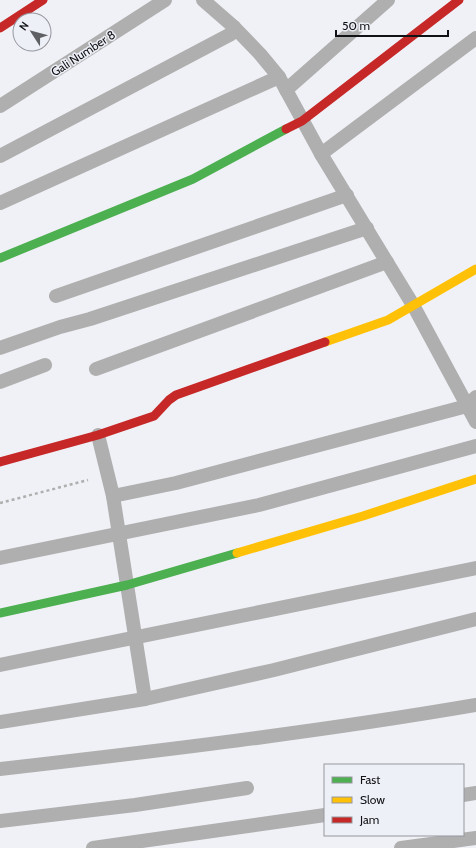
<svg xmlns="http://www.w3.org/2000/svg" width="476" height="848" viewBox="0 0 476 848" font-family="Cabin,sans-serif">
	<rect width="100%" height="100%" fill="#f0f1f6"/>
	<g fill="none" stroke-linecap="round" stroke-linejoin="round">
		<path stroke="#afafb0" stroke-width="2.5" stroke-dasharray="3 3" stroke-linecap="butt" d="M0,503L88,480"/>
		<g stroke="#afafaf" stroke-width="14">
			<path d="M203,0L234,27L260,54L279,77L321,154L413,305L476,422"/>
			<path d="M286,90L388,0"/>
			<path d="M0,106L165,0"/>
			<path d="M321,154L476,38"/>
			<path d="M0,156L231,34L234,27"/>
			<path d="M0,203L279,77"/>
			<path d="M56,296L347,195"/>
			<path d="M0,348L60,327L90,319L367,228"/>
			<path d="M96,369L387,262"/>
			<path d="M0,382L45,365"/>
			<path d="M98,435L113,496L145,699"/>
			<path d="M113,496L176,483L467,406L476,397"/>
			<path d="M0,558L259,505L476,446"/>
			<path d="M0,665L476,568"/>
			<path d="M0,722L145,699L274,670L476,619"/>
			<path d="M0,769C158,751 319,732 476,705"/>
			<path d="M463,795L476,793"/>
			<path d="M0,821L135,805L247,788"/>
			<path d="M93,848L325,815"/>
			<path d="M401,848L476,838"/>
		</g>
		<g stroke="#4caf50" stroke-width="9">
			<path d="M0,258L193,179L286,129"/>
			<path d="M0,613L127,585L237,553"/>
		</g>
		<g stroke="#ffc107" stroke-width="9">
			<path d="M325,342L388,320L476,269"/>
			<path d="M237,553L363,516L476,479"/>
		</g>
		<g stroke="#c62828" stroke-width="9">
			<path d="M0,28L43,0"/>
			<path d="M286,129L302,121L459,0"/>
			<path d="M0,462L98,435L154,416L169,400L176,395L325,342"/>
		</g>
	</g>
	<g text-anchor="middle" dominant-baseline="central" stroke-width="3" stroke-linejoin="round" paint-order="stroke">
		<g font-size="12" fill="#111215" stroke="#eef0f8">
			<text transform="translate(83 53) rotate(-33)">Gali Number 8</text>
		</g>
	</g>
	<rect x="324" y="764" width="140" height="72" fill="#eef0f8" stroke="#96979d"/>
	<rect x="332" y="777" width="20" height="6" fill="#4caf50" stroke="#96979d"/>
	<text x="360" y="784" font-size="12" fill="#111215">Fast</text>
	<rect x="332" y="797" width="20" height="6" fill="#ffc107" stroke="#96979d"/>
	<text x="360" y="804" font-size="12" fill="#111215">Slow</text>
	<rect x="332" y="817" width="20" height="6" fill="#c62828" stroke="#96979d"/>
	<text x="360" y="824" font-size="12" fill="#111215">Jam</text>
	<g transform="translate(32 32) rotate(306)"><circle r="19" fill="#eef0f8" stroke="#96979d"/>
	<path d="M0-3L7 15L0 10L-7 15Z" fill="#5f6064"/>
	<text y="-6" font-size="11" font-weight="bold" text-anchor="middle" fill="#111215">N</text>
	</g>
	<path d="M336 30v6h112v-6" fill="none" stroke="#111215" stroke-width="2"/>
	<text x="342" y="30" font-size="12" fill="#111215" stroke="#eef0f8" stroke-width="3" paint-order="stroke">50 m</text>
</svg>
